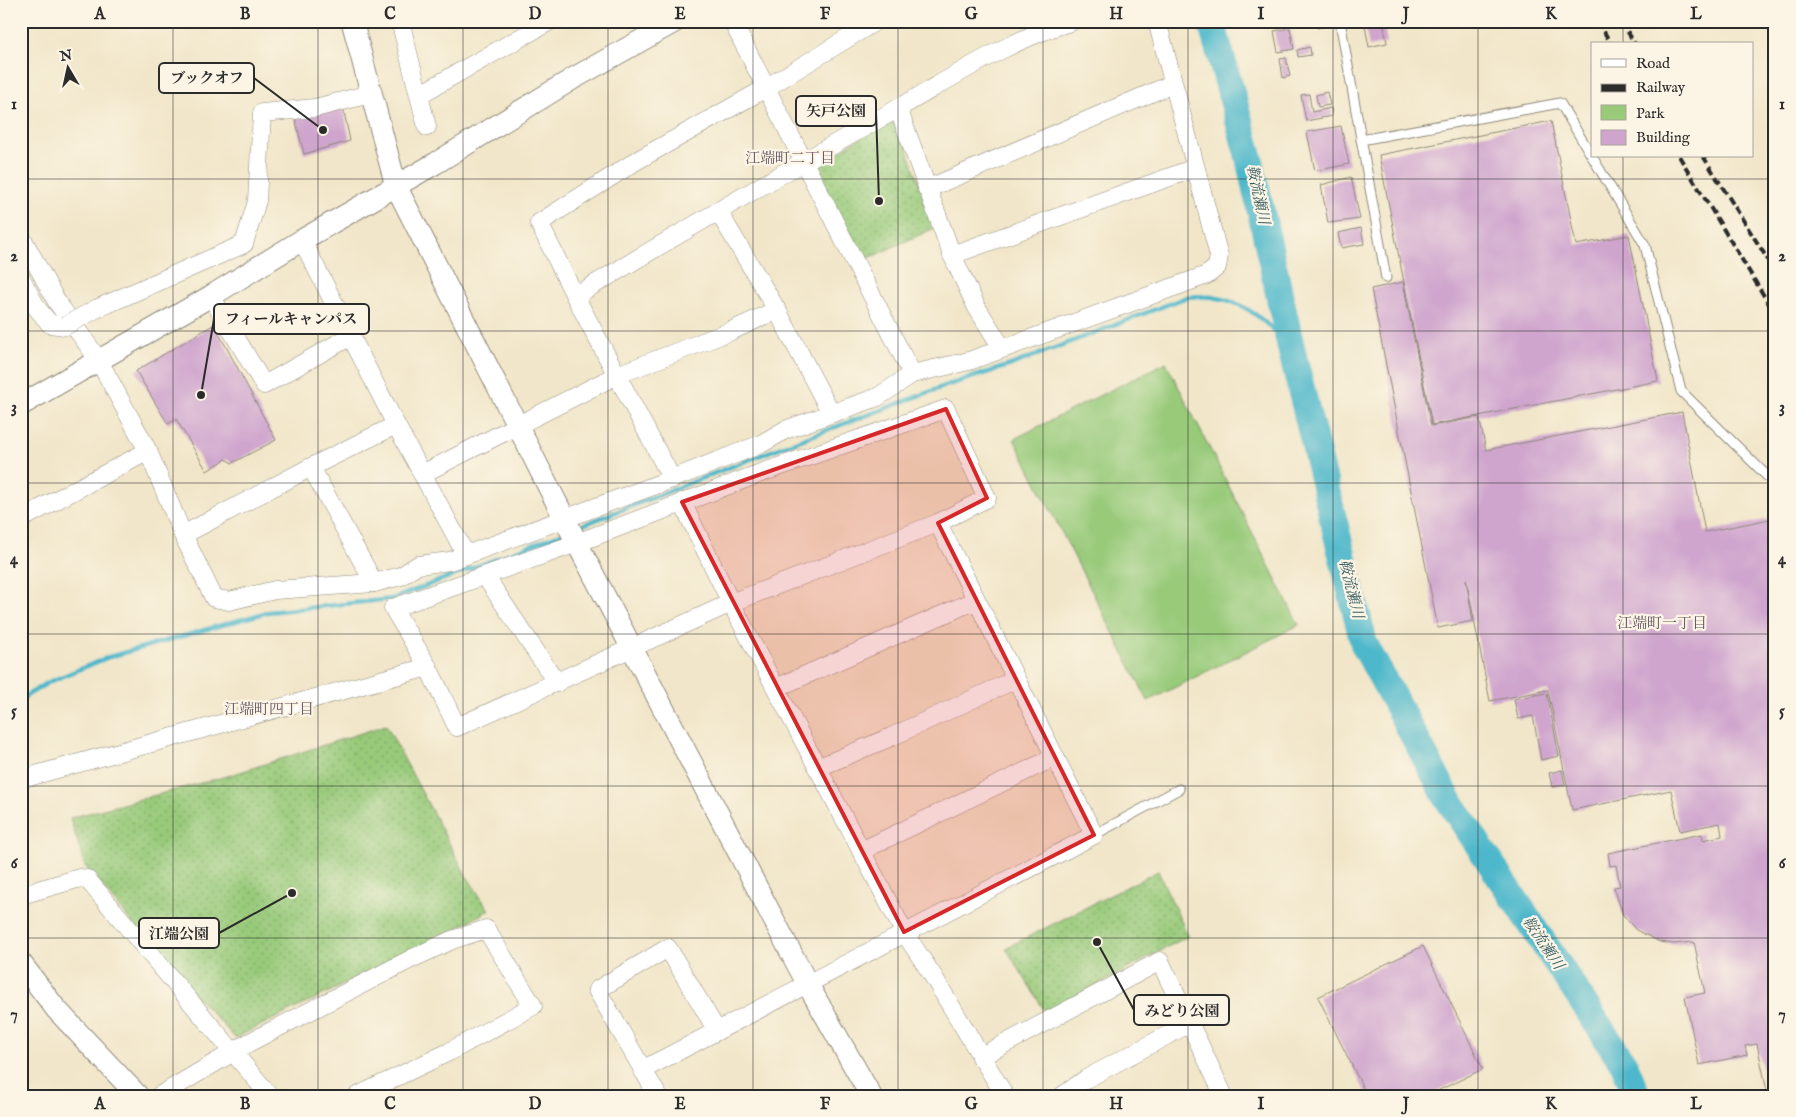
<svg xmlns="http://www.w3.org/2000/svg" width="1796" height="1117" viewBox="0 0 1796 1117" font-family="'IM FELL English','Noto Serif JP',serif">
	<defs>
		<pattern id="green-dots" width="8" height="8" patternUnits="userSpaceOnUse" patternTransform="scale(1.25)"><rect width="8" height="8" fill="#98ca7a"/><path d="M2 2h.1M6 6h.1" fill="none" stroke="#7ca464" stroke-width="1.8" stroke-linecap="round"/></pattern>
	</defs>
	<rect width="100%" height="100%" fill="#fcf5e5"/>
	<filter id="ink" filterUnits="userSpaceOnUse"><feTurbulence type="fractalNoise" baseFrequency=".02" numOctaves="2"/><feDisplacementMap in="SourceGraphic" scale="10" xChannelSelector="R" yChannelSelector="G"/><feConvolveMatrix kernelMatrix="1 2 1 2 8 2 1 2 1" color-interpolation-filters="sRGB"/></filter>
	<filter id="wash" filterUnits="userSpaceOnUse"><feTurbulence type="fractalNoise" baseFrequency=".0096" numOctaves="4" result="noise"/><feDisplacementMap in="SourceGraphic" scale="20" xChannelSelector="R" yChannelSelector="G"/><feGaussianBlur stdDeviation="1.12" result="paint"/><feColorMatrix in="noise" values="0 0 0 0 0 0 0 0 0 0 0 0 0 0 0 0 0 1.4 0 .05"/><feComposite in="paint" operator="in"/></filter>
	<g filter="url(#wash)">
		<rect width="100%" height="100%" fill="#f1e6c9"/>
		<g fill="url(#green-dots)" stroke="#627a52">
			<path d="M888,121L899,125L935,228L862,261L818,173L820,163Z"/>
			<path d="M386,725L466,875L489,910L447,934L235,1038L164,961L85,866L70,818L231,775Z"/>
			<path d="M1158,871L1188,936L1046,1013L1006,948Z"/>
		</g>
		<path fill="#98ca7a" stroke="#627a52" d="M1166,362L1299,625L1148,701L1014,439Z"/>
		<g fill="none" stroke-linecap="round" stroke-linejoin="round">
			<g stroke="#4eb8cb" stroke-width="4.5">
				<path d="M575,528L779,448L948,385L1011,365L1187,297C1236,292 1264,316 1292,352"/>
				<path d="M21,699L49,682L109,657L268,612L392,599L566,532"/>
			</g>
			<path stroke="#4eb8cb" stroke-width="28" d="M1211,21L1248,153L1292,352L1364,644L1448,799L1624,1064L1637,1096"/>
		</g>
		<g id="blocks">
			<g fill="#cfa5ce">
				<path d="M1316,21H1347V22L1317,28Z"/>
				<path d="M1364,21H1383L1387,43L1369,47Z"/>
				<path d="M1290,28L1294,49L1278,52L1274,31Z"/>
				<path d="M1310,47L1311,55L1298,57L1297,50Z"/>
				<path d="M1286,58L1290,76L1283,78L1280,59Z"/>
				<path d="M1327,92L1330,105L1318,107L1316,95Z"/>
				<path d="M1309,94L1312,112L1331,108L1332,116L1306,121L1301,95Z"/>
				<path d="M343,107L350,141L304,154L295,118Z"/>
				<path d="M1551,121L1576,245L1629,235L1658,381L1432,425L1379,155Z"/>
				<path d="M1341,126L1349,164L1315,171L1307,132Z"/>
				<path d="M1351,177L1360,219L1328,223L1321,185Z"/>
				<path d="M1361,228L1364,244L1341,248L1338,233Z"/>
				<path d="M1403,282L1431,426L1479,417L1486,450L1682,412L1705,532L1775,518V1096H1768L1757,1044L1745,1046L1747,1055L1699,1065L1685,997L1705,993L1694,942L1674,944L1660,942L1636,930L1623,915L1614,887L1620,886L1616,865L1610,866L1608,853L1702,834L1703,840L1722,836L1720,823L1680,831L1671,790L1572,810L1548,690L1490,701L1466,579L1473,621L1438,628L1371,289Z"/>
				<path d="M213,325L216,328L276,440L232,463L226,459L207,471L176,419L168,424L136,371Z"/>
				<path d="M1547,693L1559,756L1541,760L1533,716L1518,719L1514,699Z"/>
				<path d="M1562,770L1565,785L1552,787L1549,773Z"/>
				<path d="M1423,946L1483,1069L1427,1096H1367L1318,997Z"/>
			</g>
		</g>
	</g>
	<g filter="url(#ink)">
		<use href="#blocks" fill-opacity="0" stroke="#8e887a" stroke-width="1"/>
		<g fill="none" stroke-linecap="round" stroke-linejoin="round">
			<defs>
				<g id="service">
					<path d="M1340,21L1386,278"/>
					<path d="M1361,140L1560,103L1645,245L1681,391L1775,484"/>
					<path d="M1094,835L1179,789"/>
				</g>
				<g id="minor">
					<path d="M400,21L427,127L419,95L550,21"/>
					<path d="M732,21L912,374"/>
					<path d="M1774,21L1775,24"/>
					<path d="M898,108L952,255L1195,168"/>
					<path d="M927,189L1172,84"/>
					<path d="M21,236L57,302L98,359L148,451L183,535L214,598L229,601L275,590L374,583L401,576L418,565L450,561L466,555L664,482L761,444L785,430L878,397L912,374L969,361L1207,275L1217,267L1219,256L1157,21"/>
					<path d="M302,240L396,425L466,555"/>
					<path d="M952,255L976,306L1002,348"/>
					<path d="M21,278L36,307L50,324L65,326"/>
					<path d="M211,296L264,385L351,336"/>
					<path d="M575,296C682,232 788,169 897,109C953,77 1010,39 1073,21"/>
					<path d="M96,309L244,244L257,201L262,113L315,108L370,94"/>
					<path d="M777,310L831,413"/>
					<path d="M946,409L987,498L938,523L731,603L457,727L428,667L393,608L577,543L758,474Z"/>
					<path d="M311,467L374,583"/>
					<path d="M422,474L617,375L731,331L777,310L718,211"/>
					<path d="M672,479L575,296L539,223L636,161L766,88L876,21"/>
					<path d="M682,502L731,603L904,932L933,976L1005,1096"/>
					<path d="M21,519L148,451"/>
					<path d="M183,535L311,467L396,425"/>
					<path d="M485,576L557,683"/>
					<path d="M776,688L976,600"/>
					<path d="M817,768L891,737L1016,679"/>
					<path d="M21,779L428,667"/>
					<path d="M861,851L1055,757"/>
					<path d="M21,895L80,878L87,879L270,1096"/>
					<path d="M980,1057L1160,961L1224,1096"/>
					<path d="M642,1070L1094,835L938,523"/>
					<path d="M159,1096L250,1042L413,958L452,940L486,929L533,1006L449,1052L357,1096"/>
					<path d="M658,1096L597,990L668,948L717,1031"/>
					<path d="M1062,1096L1086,1079L1190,1023"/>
				</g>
				<g id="tertiary">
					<path d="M352,21L396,186L577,543L733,842L808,985L871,1096"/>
					<path d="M21,405L211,296L302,240L436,163L574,78L676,21"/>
					<path d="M21,963L56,1009L138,1096"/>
				</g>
			</defs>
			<use href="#service" stroke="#8e887a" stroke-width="11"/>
			<use href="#minor" stroke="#8e887a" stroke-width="19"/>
			<use href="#tertiary" stroke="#8e887a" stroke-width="23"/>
			<use href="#service" stroke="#fff" stroke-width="9"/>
			<use href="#minor" stroke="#fff" stroke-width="18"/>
			<use href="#tertiary" stroke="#fff" stroke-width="21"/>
			<g stroke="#2b2b2b" stroke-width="4" stroke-dasharray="8 4" stroke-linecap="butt">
				<path d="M1598,21L1611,44"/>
				<path d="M1621,21L1635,44"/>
				<path d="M1679,156L1775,314"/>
				<path d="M1703,156L1775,271"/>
			</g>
			<defs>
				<path id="minor-bridge" d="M65,326L96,309"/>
			</defs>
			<use href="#minor-bridge" stroke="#8e887a" stroke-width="19" stroke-linecap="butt"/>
			<use href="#minor-bridge" stroke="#fff" stroke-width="18"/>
		</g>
	</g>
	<path fill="#d62828" fill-opacity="0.2" stroke="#d62828" stroke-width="4" stroke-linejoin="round" d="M946,409L987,498L938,523L1094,835L904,932L682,502Z"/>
	<path fill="none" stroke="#2b2b2b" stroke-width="1" stroke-opacity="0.55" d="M173,21V1096M318,21V1096M463,21V1096M608,21V1096M753,21V1096M898,21V1096M1043,21V1096M1188,21V1096M1333,21V1096M1478,21V1096M1623,21V44M1623,156V1096M21,179H1775M21,331H1775M21,483H1775M21,634H1775M21,786H1775M21,938H1775"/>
	<g text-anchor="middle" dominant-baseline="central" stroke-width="4.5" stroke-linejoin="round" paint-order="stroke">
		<g font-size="15" fill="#645664" stroke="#fcf5e5">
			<text x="790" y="158">江端町二丁目</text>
			<text x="1662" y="623">江端町一丁目</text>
			<text x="269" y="709">江端町四丁目</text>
		</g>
		<g font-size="15" font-style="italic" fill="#375c63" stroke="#fcf5e5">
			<text transform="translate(1258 195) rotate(78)">鞍流瀬川</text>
			<text transform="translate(1351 589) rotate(76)">鞍流瀬川</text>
			<text transform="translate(1543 943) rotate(56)">鞍流瀬川</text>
		</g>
	</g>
	<path fill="none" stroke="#2b2b2b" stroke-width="2" d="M323 130L254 78M879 201L876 111M201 395L214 319M292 893L219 933M1097 942L1134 1010"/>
	<g fill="#2b2b2b" stroke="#fcf5e5" stroke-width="2">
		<circle cx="323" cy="130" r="5"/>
		<circle cx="879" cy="201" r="5"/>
		<circle cx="201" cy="395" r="5"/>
		<circle cx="292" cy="893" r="5"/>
		<circle cx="1097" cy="942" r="5"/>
	</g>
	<g fill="#fcf5e5" stroke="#2b2b2b" stroke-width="2">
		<rect x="159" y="63" width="95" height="30" rx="5"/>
		<rect x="796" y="96" width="80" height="30" rx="5"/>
		<rect x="214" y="304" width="155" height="30" rx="5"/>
		<rect x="139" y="918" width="80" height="30" rx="5"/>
		<rect x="1134" y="995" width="95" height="30" rx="5"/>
	</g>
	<g font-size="15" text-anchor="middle" font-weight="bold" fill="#2b2b2b">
		<text x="207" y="83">ブックオフ</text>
		<text x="836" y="116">矢戸公園</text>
		<text x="291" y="324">フィールキャンパス</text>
		<text x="179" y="939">江端公園</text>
		<text x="1182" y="1016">みどり公園</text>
	</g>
	<rect width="1796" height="1117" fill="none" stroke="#fcf5e5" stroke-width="55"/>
	<rect x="1591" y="42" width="162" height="115" fill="#fcf5e5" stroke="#a8a49b"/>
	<rect x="1601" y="59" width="25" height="8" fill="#ffffff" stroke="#a8a49b"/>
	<text x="1636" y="68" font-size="15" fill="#2b2b2b">Road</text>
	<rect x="1601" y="84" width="25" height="8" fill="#2b2b2b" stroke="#a8a49b"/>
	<text x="1636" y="92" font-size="15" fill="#2b2b2b">Railway</text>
	<rect x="1601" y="105" width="25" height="15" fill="#98ca7a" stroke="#a8a49b"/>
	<text x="1636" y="118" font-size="15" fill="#2b2b2b">Park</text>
	<rect x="1601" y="130" width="25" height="15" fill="#cfa5ce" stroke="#a8a49b"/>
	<text x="1636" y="142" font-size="15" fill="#2b2b2b">Building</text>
	<g transform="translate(68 68) rotate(351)" stroke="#fcf5e5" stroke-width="4" paint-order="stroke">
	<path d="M0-4L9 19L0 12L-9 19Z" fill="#2b2b2b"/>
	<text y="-8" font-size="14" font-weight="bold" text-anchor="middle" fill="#2b2b2b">N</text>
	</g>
	<rect x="28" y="28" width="1740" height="1062" fill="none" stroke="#2b2b2b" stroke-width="2"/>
	<g font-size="16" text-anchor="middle" font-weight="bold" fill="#2b2b2b">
		<text x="100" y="19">A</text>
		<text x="245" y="19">B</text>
		<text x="390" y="19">C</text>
		<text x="535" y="19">D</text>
		<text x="680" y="19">E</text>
		<text x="825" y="19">F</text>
		<text x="971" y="19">G</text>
		<text x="1116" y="19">H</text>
		<text x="1261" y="19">I</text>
		<text x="1406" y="19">J</text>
		<text x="1551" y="19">K</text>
		<text x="1696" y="19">L</text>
		<text x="14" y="109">1</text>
		<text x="1782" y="109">1</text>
		<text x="14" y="261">2</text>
		<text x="1782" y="261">2</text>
		<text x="14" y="412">3</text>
		<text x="1782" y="412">3</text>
		<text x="14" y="564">4</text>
		<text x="1782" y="564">4</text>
		<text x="14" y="716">5</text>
		<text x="1782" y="716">5</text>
		<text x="14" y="868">6</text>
		<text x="1782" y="868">6</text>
		<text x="14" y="1019">7</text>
		<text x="1782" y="1019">7</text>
		<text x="100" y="1109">A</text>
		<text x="245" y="1109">B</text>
		<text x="390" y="1109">C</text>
		<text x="535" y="1109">D</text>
		<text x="680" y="1109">E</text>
		<text x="825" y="1109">F</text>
		<text x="971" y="1109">G</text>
		<text x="1116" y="1109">H</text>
		<text x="1261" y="1109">I</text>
		<text x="1406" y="1109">J</text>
		<text x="1551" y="1109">K</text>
		<text x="1696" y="1109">L</text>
	</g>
</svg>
